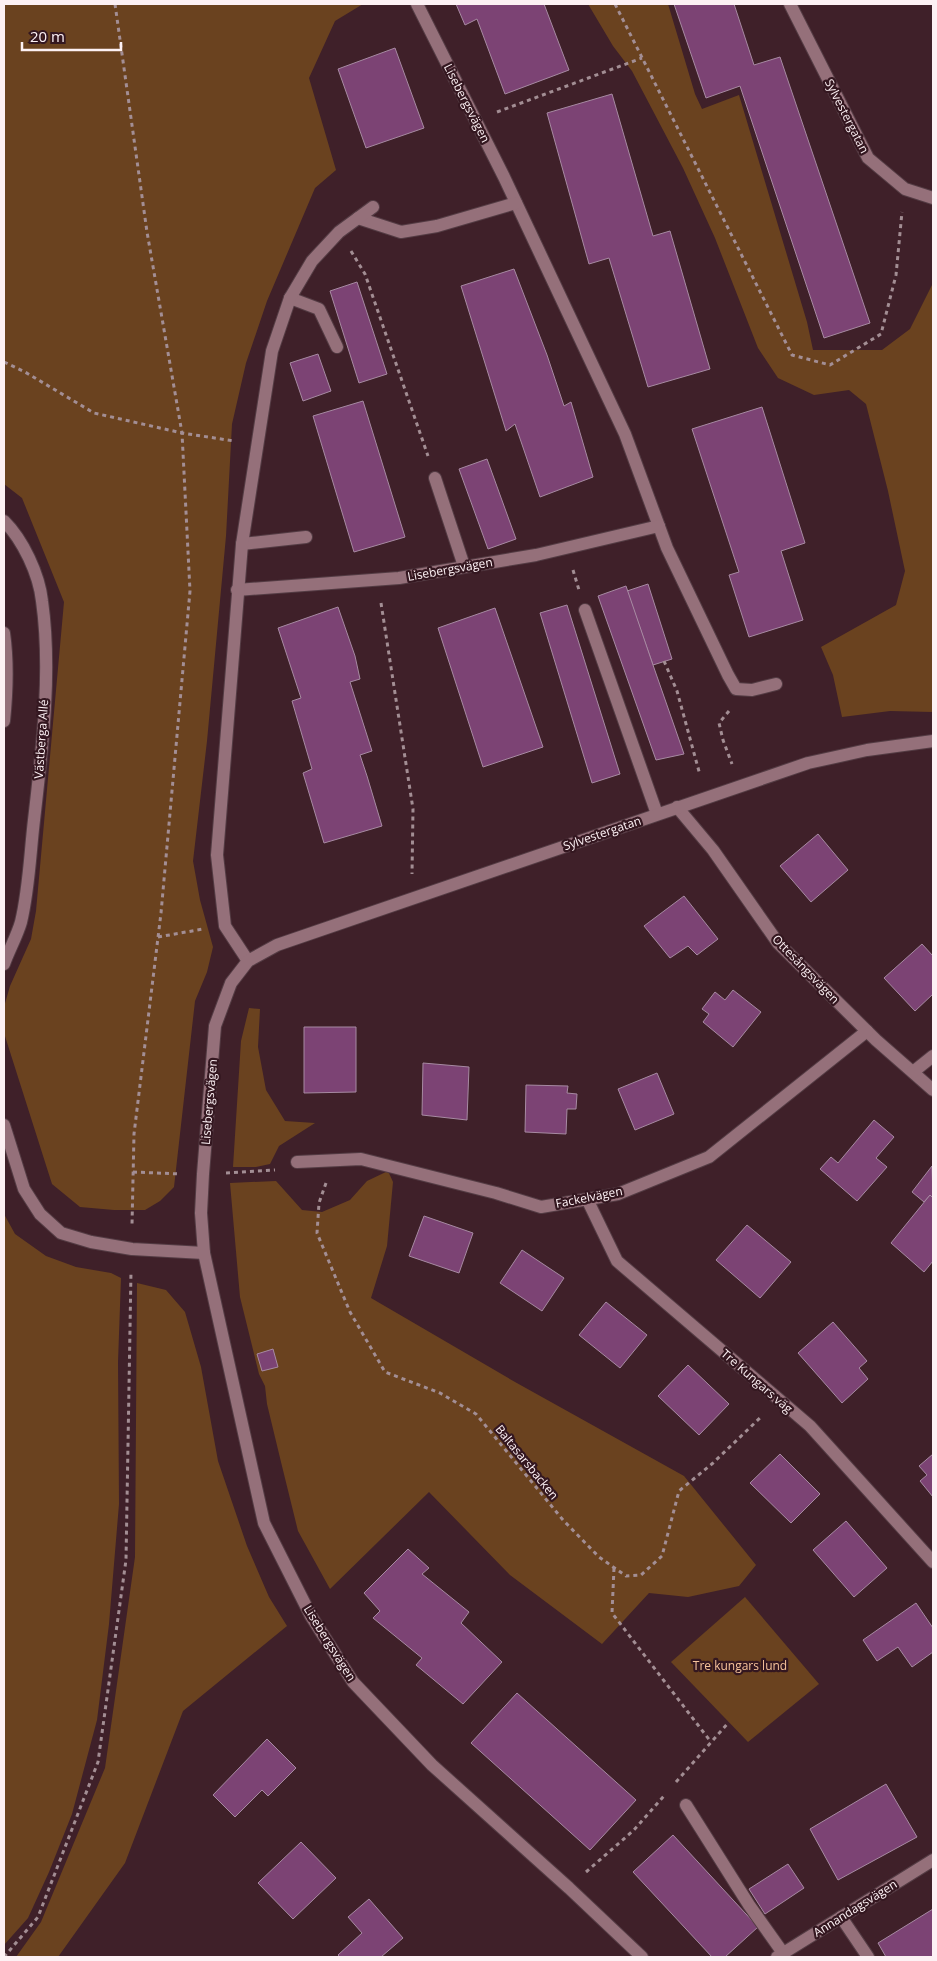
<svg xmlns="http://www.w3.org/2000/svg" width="937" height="1961" viewBox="0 0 937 1961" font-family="'Open Sans',sans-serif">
	<rect width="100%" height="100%" fill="#3f2029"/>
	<g fill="#6a421f">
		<path d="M4,4H363L335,21L309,78L336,170L315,188L267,301L246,363L232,424L226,536L207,741L193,861L200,900L213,947L207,972L195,1001L174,1187L160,1201L145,1210H114L80,1207L52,1184L4,1033V1007L10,986L31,939L36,911L64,602L22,498L4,484Z"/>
		<path d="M588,4H668L695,94L702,109L739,95L807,322L813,350H882L910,329L933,283V712L890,711L842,717L833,675L821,647L896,605L905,571L888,491L866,404L849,390L814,395L778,378L758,348L715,238L683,168L632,71L613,46Z"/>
		<path d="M249,1008L260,1009L258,1047L266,1090L285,1121L315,1123L279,1146L270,1164L256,1167H233L241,1041Z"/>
		<path d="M388,1171L393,1182L387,1246L371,1298L515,1382L684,1476L756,1565L739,1586L688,1597L649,1593L602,1644L510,1575L429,1492L330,1589L298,1531L281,1462L267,1404L265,1386L259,1374L240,1297L230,1183L276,1181L302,1210L322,1212L350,1200L367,1181Z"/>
		<path d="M4,1214L15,1234L46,1256L76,1267L111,1273L121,1278L118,1362L119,1504L109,1624L97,1720L72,1814L49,1872L28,1918L4,1945Z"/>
		<path d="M137,1283L166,1290L185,1312L201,1367L218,1461L247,1546L269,1597L287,1626L183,1711L125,1863L58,1957H16L41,1922L105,1768L135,1557Z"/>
		<path d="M745,1597L819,1684L748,1742L671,1662Z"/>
	</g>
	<g fill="#7c4374" stroke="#a78aa2">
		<path d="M456,4H544L569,70L505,94L477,19L465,25Z"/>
		<path d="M674,4H734L754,65L780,57L870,323L824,338L740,86L706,98Z"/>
		<path d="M395,48L424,128L366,148L338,69Z"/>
		<path d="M612,94L653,236L670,231L710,369L648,387L609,258L589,264L547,113Z"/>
		<path d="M514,269L547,355L564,406L571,402L593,477L540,497L515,424L506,431L461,286Z"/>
		<path d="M357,282L387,374L359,383L330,291Z"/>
		<path d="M318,354L331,391L303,401L290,363Z"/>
		<path d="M363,401L405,537L354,552L313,416Z"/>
		<path d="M762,407L805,543L781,551L803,620L749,637L729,575L739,572L692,429Z"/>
		<path d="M487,459L516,539L488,549L459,469Z"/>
		<path d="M648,584L672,659L653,665L627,591Z"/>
		<path d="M626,586L653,665L684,754L656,760L598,596Z"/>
		<path d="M567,605L620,774L592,783L540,613Z"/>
		<path d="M338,607L355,656L360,679L350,682L372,751L360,755L367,776L382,826L324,843L303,773L312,769L292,701L301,698L278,628Z"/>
		<path d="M495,608L543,747L483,767L438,628Z"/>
		<path d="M818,834L848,870L811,902L780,866Z"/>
		<path d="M684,896L718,939L697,955L688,946L670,958L644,926Z"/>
		<path d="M922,944L933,956V994L915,1011L884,978Z"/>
		<path d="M733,990L761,1012L733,1047L703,1022L709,1014L702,1009L715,992L725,1000Z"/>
		<path d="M304,1027H356V1092L304,1093Z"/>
		<path d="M423,1063L469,1067L467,1120L422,1115Z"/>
		<path d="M657,1073L674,1114L635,1130L618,1089Z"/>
		<path d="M526,1085L568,1086L567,1093L577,1094L576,1109H567L566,1134L525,1132Z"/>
		<path d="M874,1120L894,1137L876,1158L887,1167L857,1201L820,1169L831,1157L838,1163Z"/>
		<path d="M932,1166L933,1198L930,1195L924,1202L912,1192Z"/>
		<path d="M930,1195L933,1198V1261L924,1272L891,1243Z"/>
		<path d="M424,1216L473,1233L459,1273L409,1256Z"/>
		<path d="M747,1225L791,1262L760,1298L716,1260Z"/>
		<path d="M522,1250L564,1278L542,1311L500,1283Z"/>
		<path d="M606,1302L647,1335L620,1368L579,1335Z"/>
		<path d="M833,1322L867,1361L859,1368L868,1379L842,1403L798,1353Z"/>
		<path d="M273,1349L278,1367L262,1371L257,1354Z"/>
		<path d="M688,1365L729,1404L699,1435L658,1396Z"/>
		<path d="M780,1454L820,1494L791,1523L750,1483Z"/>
		<path d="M933,1454V1497L920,1481L927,1475L919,1466Z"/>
		<path d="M846,1521L887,1568L854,1597L813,1550Z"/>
		<path d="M408,1549L429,1568L422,1574L469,1612L461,1623L502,1662L463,1704L416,1665L422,1658L373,1618L380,1611L364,1593Z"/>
		<path d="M916,1603L933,1628V1652L912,1667L898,1647L877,1661L863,1640Z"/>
		<path d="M517,1693L636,1800L590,1850L471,1743Z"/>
		<path d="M267,1739L296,1768L268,1796L262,1790L235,1817L213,1795Z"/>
		<path d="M886,1784L917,1837L838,1880L810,1829Z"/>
		<path d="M673,1835L758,1927L725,1957H712L633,1872Z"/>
		<path d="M301,1842L336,1878L293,1919L258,1883Z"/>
		<path d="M788,1864L804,1888L765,1914L749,1889Z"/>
		<path d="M369,1899L403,1938L381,1957H340L338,1955L362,1933L348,1917Z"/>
		<path d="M933,1909V1957H886L878,1943Z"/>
	</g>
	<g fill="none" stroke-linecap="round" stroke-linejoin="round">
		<defs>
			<g id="service">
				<path d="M417,4L504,177L625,434L667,548L728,675L736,689L752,690L776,684"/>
				<path d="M790,4L868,158L905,189L933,198"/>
				<path d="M358,218L401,232L437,226L516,203"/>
				<path d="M290,298L319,309L337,347"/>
				<path d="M435,478L464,566"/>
				<path d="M242,544L306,537"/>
				<path d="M237,590L399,578L536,555L659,526"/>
				<path d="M585,610L657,814"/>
				<path d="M686,1805L749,1905L783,1953"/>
				<path d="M841,1917L868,1957"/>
			</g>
			<g id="minor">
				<path d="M677,807L713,850L778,943L876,1040L933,1090"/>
				<path d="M248,961L225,926L217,855L242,544L272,351L290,298L312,261L339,232L373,207"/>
				<path d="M913,1072L933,1056"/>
				<path d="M4,1125L24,1189L40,1214L61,1233L91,1242L132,1249L204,1253"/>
				<path d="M297,1162L361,1159L496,1193L541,1207L618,1194L709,1157L867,1031"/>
				<path d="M587,1199L617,1261L810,1426L933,1562"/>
				<path d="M642,1957L569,1888L432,1765L353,1682L311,1616L264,1523L204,1253L201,1213L203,1174L215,1026L231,983L248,961L277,945L808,763L867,750L933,741"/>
				<path d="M777,1957L933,1860"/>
			</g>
			<g id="tertiary">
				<path d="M4,521C23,540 39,574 42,601C52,672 42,750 34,820C30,854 29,889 21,922C17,936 9,950 4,964"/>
				<path d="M4,633C8,661 7,692 4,721"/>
			</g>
		</defs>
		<use href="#service" stroke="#543c44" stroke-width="14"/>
		<use href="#minor" stroke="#543c44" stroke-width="14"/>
		<use href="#tertiary" stroke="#543c44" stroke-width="14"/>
		<g stroke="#a38e94" stroke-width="3" stroke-dasharray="4 4" stroke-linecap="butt">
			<path d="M115,4L147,232L182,433L190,591L161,913L134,1134L132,1225"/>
			<path d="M615,4L792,355L830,365L881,334L896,275L902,212"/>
			<path d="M497,112L642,58"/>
			<path d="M351,251L365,274L428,456"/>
			<path d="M4,362L25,372L94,413L182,433L234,441"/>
			<path d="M573,570L579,590"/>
			<path d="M381,603L413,809L412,874"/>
			<path d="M664,661L677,691L700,775"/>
			<path d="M729,711L719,723L723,740L732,764"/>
			<path d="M158,937L203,929"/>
			<path d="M133,1172L180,1174"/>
			<path d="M226,1173L275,1170"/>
			<path d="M326,1183L319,1203L317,1233L350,1312L385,1372L440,1393L476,1414L563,1520L599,1557L626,1576L641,1575L662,1556L679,1491L713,1463L762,1416"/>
			<path d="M614,1568L612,1613L711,1742"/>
			<path d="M676,1782L729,1722"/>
			<path d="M586,1872L634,1830L664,1796"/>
			<path d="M4,1957L38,1917L98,1762L126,1560L131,1271"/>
		</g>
		<use href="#service" stroke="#95707a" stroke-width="12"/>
		<use href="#minor" stroke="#95707a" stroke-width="12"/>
		<use href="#tertiary" stroke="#95707a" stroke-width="12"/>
	</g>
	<g text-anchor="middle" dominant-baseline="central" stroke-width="4.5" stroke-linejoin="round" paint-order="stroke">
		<g font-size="12" fill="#fdf1f4" stroke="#341720">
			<text transform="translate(467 103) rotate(63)">Lisebergsvägen</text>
			<text transform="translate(847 116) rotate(63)">Sylvestergatan</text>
			<text transform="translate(450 569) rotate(-10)">Lisebergsvägen</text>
			<text transform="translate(41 739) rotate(-86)">Västberga Allé</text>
			<text transform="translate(602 833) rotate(-19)">Sylvestergatan</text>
			<text transform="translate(806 969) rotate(46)">Ottesångsvägen</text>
			<text transform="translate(209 1102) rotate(-85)">Lisebergsvägen</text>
			<text transform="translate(589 1197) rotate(-11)">Fackelvägen</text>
			<text transform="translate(757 1381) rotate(41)">Tre Kungars väg</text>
			<text transform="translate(527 1462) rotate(51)">Baltasarsbacken</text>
			<text transform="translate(330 1643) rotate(58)">Lisebergsvägen</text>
			<text transform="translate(855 1908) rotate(-32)">Annandagsvägen</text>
		</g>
		<g font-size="12" fill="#f7c39b" stroke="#341720">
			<text x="740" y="1665">Tre kungars lund</text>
		</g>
	</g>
	<rect width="937" height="1961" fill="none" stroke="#fdf1f4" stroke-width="10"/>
	<path d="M22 42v8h99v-8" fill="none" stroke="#fdf1f4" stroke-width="2.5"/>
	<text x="30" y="42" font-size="15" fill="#fdf1f4" stroke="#341720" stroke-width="4" paint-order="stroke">20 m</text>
</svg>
